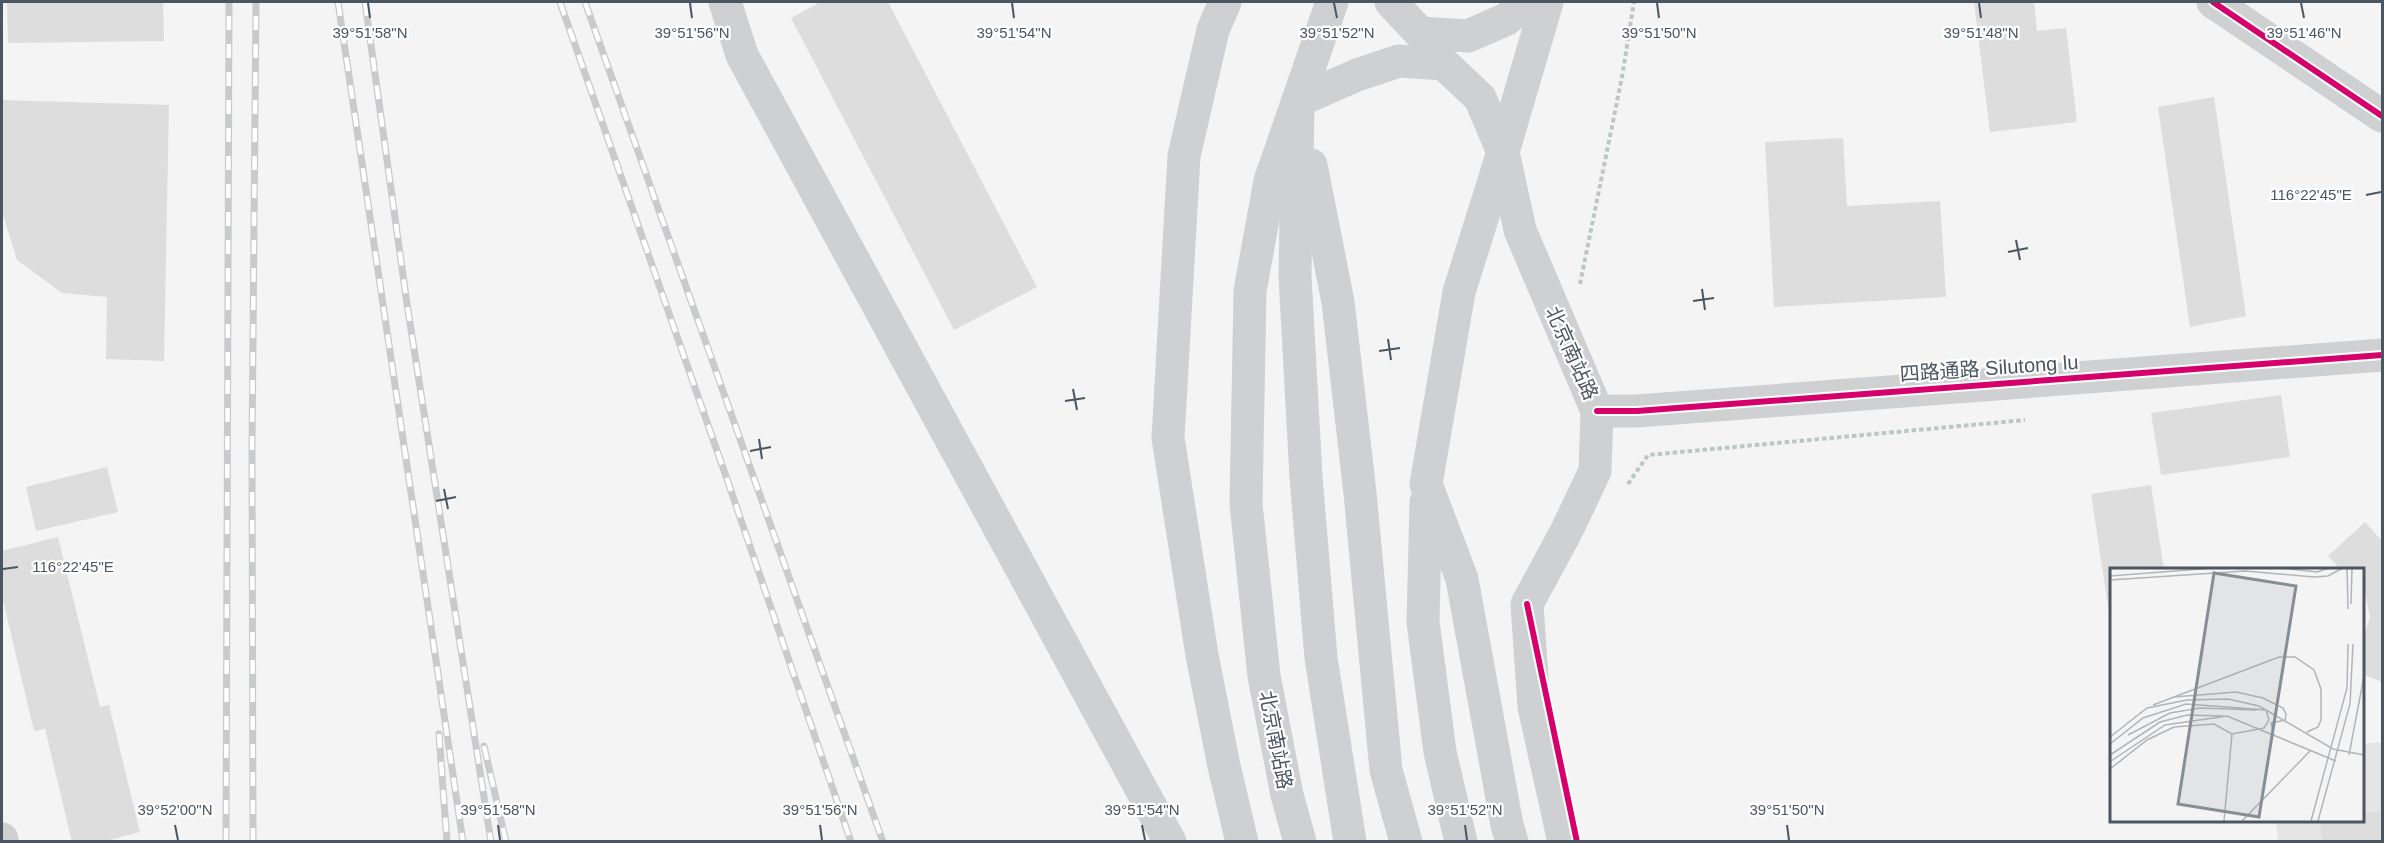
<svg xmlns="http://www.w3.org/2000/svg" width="2384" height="843" viewBox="0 0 2384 843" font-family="Arial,'Noto Sans SC',sans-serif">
	<rect width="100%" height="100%" fill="#f4f4f4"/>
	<path fill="#e6e5e6" d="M2382,742V841H2278L2276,821L2362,820V744Z"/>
	<g fill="#ddddde">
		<path d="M7,2H163L164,41L8,43Z"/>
		<path d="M816,2H888L1037,287L954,330L791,18L817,4Z"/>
		<path d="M1974,2H2034L2037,31L2066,28L2077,122L1990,132Z"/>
		<path d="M2214,97L2246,316L2190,327L2158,107Z"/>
		<path d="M2,100L169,105L164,361L106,359L107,297L62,293L17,260L2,211Z"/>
		<path d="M1843,138L1847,206L1940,201L1946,297L1774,307L1765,142Z"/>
		<path d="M2281,395L2290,457L2161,475L2151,413Z"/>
		<path d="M107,467L118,512L36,531L26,487Z"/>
		<path d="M2151,485L2164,570H2111L2110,619L2091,494Z"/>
		<path d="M2365,522L2382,541V682L2362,674V640L2370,618L2366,597L2362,592V570H2341L2328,556Z"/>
		<path d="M58,537L100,707L109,705L140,832L102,842H72L45,729L34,731L2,596V551Z"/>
		<path d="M2382,811V842H2322L2319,820H2362V813Z"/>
	</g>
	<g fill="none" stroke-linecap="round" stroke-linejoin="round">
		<g stroke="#bcc7c4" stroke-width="4" stroke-dasharray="4.5 3" stroke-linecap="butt">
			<path d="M1580,284L1622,77L1634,2"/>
			<path d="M1628,484L1648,455L2025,420"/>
		</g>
		<g stroke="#ced0d2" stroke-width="33">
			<path d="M725,2L742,55L1170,842"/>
			<path d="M1225,2L1213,30L1184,156L1168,438L1202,655L1224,766L1242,842"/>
			<path d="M1391,2L1420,33L1468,36L1507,19L1525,2"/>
			<path d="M2213,2L2382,116"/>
			<path d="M1311,165L1338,302L1360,493L1386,770L1406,842"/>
			<path d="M1597,411H1637L2382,355"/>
			<path d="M1426,502L1423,622L1440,752L1461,842"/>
			<path d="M2,839V842"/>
			<path d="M1300,842L1287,795L1264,676L1246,504L1250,291L1270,181L1332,2"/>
			<path d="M1350,842L1321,658L1306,477L1295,276L1298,101L1357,75L1399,61L1444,64L1480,98L1503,152L1520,230L1597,411L1595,471L1566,532L1527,604L1534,707L1564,842"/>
			<path d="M1512,842L1507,825L1462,579L1426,484L1459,292L1503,152L1547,2"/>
		</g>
		<defs>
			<g id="rail">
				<path d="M338,2L463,842"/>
				<path d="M365,2L407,304L491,842"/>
				<path d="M560,2L728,482L851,842"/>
				<path d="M585,2L883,842"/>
				<path d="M439,734L447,842"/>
				<path d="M484,746L506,842"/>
				<path d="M226,842L229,2"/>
				<path d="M253,842L252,450L256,2"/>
			</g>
		</defs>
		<use href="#rail" stroke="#c9cacc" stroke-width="7"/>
		<use href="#rail" stroke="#fff" stroke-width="4.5" stroke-dasharray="14" stroke-linecap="butt"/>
		<defs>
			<g id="cycleway">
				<path d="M2213,2L2382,116"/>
				<path d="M1597,411H1637L2382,355"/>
				<path d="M1527,604L1577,842"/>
			</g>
		</defs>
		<use href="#cycleway" stroke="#fff" stroke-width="10"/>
		<use href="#cycleway" stroke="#d6006c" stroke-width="6"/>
	</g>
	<path fill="none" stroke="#4a5661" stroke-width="2" d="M368,3L370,18M690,3L692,18M1012,3L1014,18M1334,3L1337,18M1657,3L1659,18M1979,3L1981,18M2301,3L2304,18M2366,195L2381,192M2016,240L2020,260M2008,252L2028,248M1702,289L1705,310M1693,301L1714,298M1388,339L1391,360M1379,351L1400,348M1073,389L1077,410M1065,401L1085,398M759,439L762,459M750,451L771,447M444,489L448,509M436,501L456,497M3,569L18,567M175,825L178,840M498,825L500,840M820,825L822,840M1142,825L1145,840M1465,825L1467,840M1787,825L1789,840"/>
	<g text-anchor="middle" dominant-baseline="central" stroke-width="4.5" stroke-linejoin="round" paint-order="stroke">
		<g font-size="20" fill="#4a5661" stroke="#fff">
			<text transform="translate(1572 353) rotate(66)">北京南站路</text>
			<text transform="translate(1989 368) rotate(-4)">四路通路 Silutong lu</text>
			<text transform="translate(1276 740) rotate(79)">北京南站路</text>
		</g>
	</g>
	<g transform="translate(2110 568)">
		<rect width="254" height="254" fill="#f4f4f4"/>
		<path fill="none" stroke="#b0b5b9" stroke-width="1.5" d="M171,0L207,4L219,0M237,0L238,41M0,8L103,0M0,12L135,3L204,9L218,8L233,0M241,36L242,0M64,129L126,124L153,130L173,140L176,146L175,152L161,155L164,168M43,137L169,89H185L204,102L211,121V152L208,159L197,164M18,167L60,145L90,140L146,142M0,169L37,140L77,132L118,131L149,138L223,181L254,187M0,176L33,150L76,136L156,142L159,152L154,160L122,166L104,156L64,159L37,172L0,201M0,187L50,154L77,147L113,148M239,187L254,108M1,193L55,157L117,148L226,193M114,253L122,166M132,253L200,183M201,253L237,120L238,76M208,253L240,136L243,76"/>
		<path fill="#868d94" fill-opacity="0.15" stroke="#868d94" stroke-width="3" d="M104,5L186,18L149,249L68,236Z"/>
		<rect width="254" height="254" fill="none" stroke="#4a5661" stroke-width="3"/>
	</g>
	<g font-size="15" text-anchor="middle" fill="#4a5661" stroke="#fff" stroke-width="4.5" stroke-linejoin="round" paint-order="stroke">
		<text x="2304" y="38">39°51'46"N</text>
		<text x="370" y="38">39°51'58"N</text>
		<text x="692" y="38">39°51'56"N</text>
		<text x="1014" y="38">39°51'54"N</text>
		<text x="1337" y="38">39°51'52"N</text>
		<text x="1659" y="38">39°51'50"N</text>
		<text x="1981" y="38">39°51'48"N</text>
		<text x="2311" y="200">116°22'45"E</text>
		<text x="73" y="572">116°22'45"E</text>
		<text x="175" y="815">39°52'00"N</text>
		<text x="498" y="815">39°51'58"N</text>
		<text x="820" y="815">39°51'56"N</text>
		<text x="1142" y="815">39°51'54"N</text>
		<text x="1465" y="815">39°51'52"N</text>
		<text x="1787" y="815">39°51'50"N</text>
	</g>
	<rect width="2384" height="843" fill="none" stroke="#4a5661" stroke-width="6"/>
</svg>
